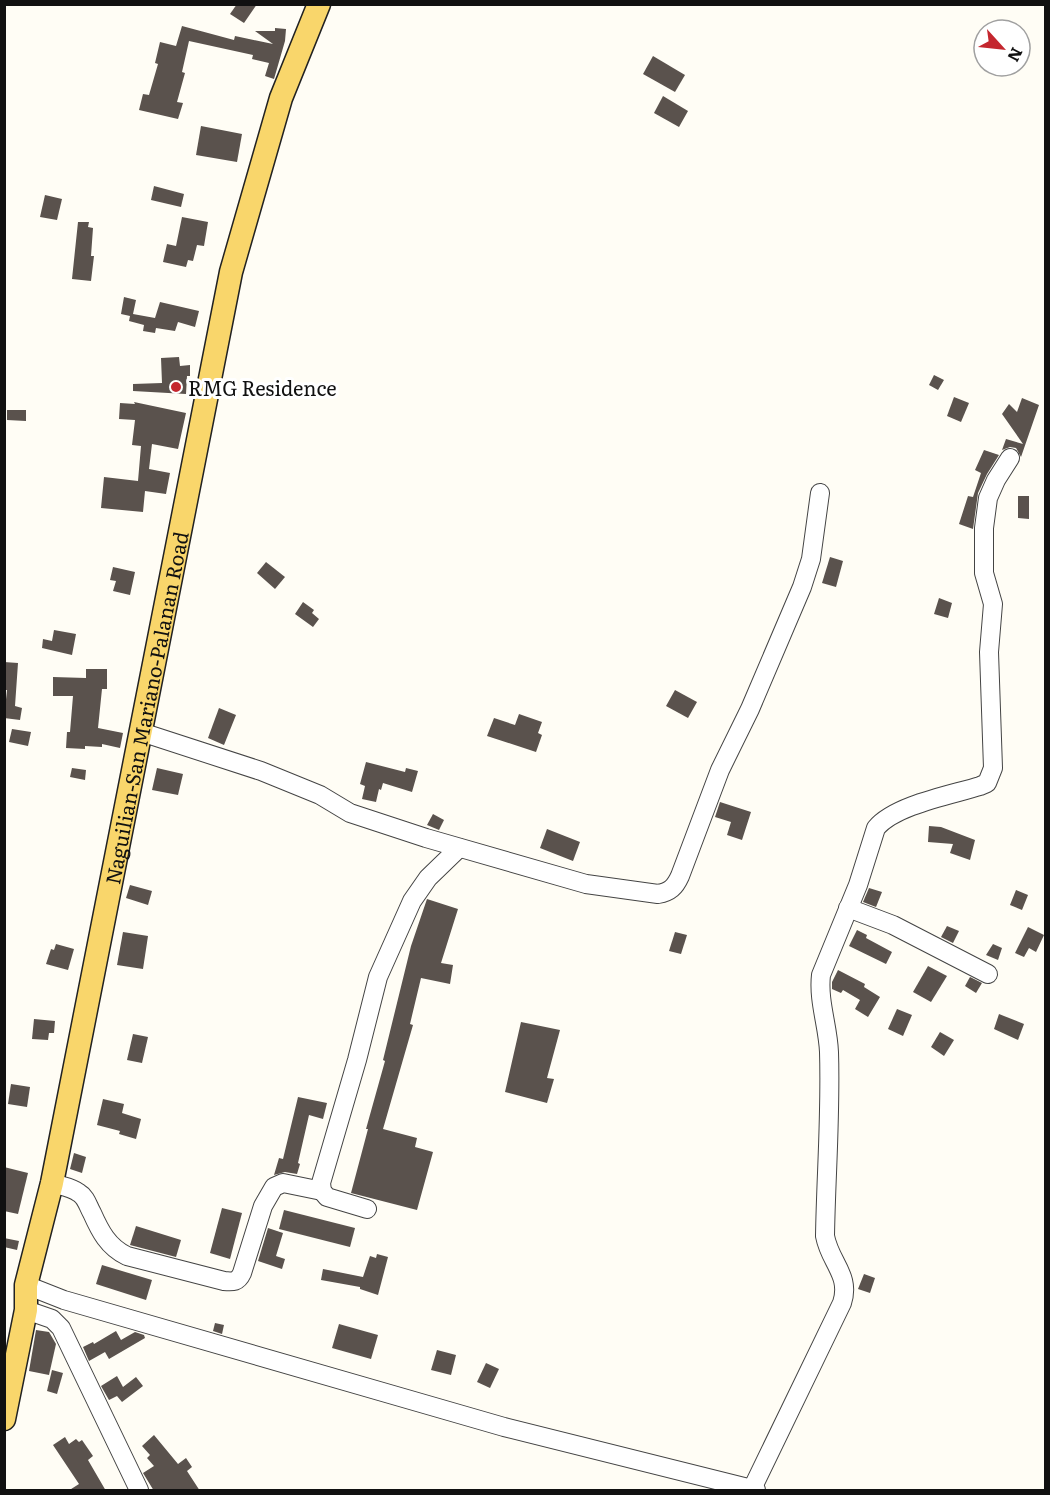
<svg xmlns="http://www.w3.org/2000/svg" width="1050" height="1495" viewBox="0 0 1050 1495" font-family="Literata,serif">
	<rect width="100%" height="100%" fill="#fffdf5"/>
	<g fill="#5a524d">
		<path d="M237,4H257L244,23L230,14Z"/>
		<path d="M182,26L234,40L235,36L273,44L255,31H275V28L286,29L285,41L274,79L265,76L269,63L252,59L253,55L189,41L182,72L185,73L177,102L183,103L178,119L139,110L143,94L149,95L158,64L155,63L160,42L176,46Z"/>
		<path d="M653,56L685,75L675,92L643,74Z"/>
		<path d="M663,96L688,111L679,127L654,113Z"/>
		<path d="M201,126L242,134L237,162L196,155Z"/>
		<path d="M154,186L184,194L181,207L151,200Z"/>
		<path d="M45,195L62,199L57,220L40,217Z"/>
		<path d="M182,217L208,222L204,246L197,245L193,261L188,260L186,267L163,262L167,244L176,246Z"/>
		<path d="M78,222H89L88,227L93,228L91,256H94L91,281L72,279Z"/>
		<path d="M124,297L136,300L133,314L155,318L160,302L199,311L195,327L178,322L175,331L156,328L155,333L143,331L144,325L129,321L130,316L121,314Z"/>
		<path d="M179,357L180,366L190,365V376H187L186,394L133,391V384L162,383L161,358Z"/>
		<path d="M934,375L944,380L938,390L929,385Z"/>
		<path d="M954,397L969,403L961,422L947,416Z"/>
		<path d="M1022,398L1039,405L1021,457L1016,448L1010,447L1002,450L1006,439L1023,444L1002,414L1009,404L1017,412Z"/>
		<path d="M134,402L186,413L178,449L152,444L149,469L170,473L166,494L145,491L143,512L101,508L104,477L138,481L141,446L132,445L135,420L119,419L120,403L135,404Z"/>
		<path d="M7,410H26V421L7,420Z"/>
		<path d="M984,450L999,455L987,474L978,493L973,529L959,524L968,496L973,497L981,473L975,470Z"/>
		<path d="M1018,496H1029V519L1018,518Z"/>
		<path d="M830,557L843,561L836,587L822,583Z"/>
		<path d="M266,562L285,577L275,589L257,573Z"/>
		<path d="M113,567L135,572L130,595L113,591L116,581L110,580Z"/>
		<path d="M939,598L952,603L948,618L934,614Z"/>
		<path d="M303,602L314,610L312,613L319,619L313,627L295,614Z"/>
		<path d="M54,630L76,634L72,655L42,648L43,639L52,641Z"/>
		<path d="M4,662L18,663L15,706L22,708L20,720L4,718L7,690H4Z"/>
		<path d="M86,669H107V689H102L98,728L123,733L120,748L102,744V747L85,746V749L66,748L67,732H70L73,696H53V677L86,678Z"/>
		<path d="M675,690L697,702L688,718L666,706Z"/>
		<path d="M219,708L236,715L224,745L208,738Z"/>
		<path d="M519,714L542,722L538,733L542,735L536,752L487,736L494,718L515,725Z"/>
		<path d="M12,729L31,732L28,746L9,742Z"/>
		<path d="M366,762L405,772L406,768L418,771L412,792L383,783L381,790L379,789L376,802L362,799L365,786L360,784Z"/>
		<path d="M72,768L86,770L85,780L70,777Z"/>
		<path d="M157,768L183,774L178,795L152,790Z"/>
		<path d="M720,802L751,812L742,840L727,835L731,822L715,817Z"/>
		<path d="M433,814L444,820L439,830L427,825Z"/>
		<path d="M929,826L941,827L975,840L970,860L950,853L953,844L928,842Z"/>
		<path d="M547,829L580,842L573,861L540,848Z"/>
		<path d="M130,885L152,891L148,905L126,898Z"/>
		<path d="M869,888L882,892L876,907L863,902Z"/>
		<path d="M1016,890L1028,895L1022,910L1010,905Z"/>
		<path d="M427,899L458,909L441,963L453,965L450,984L421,978L410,1024L413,1025L383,1129L417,1138L415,1147L433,1152L417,1210L351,1193L368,1129H366L385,1061L383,1060L411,946Z"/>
		<path d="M947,926L959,931L953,943L941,937Z"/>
		<path d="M1028,927L1044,935L1036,952L1029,948L1024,957L1015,953Z"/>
		<path d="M857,930L867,935L866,938L892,952L886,964L849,946Z"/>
		<path d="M123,932L148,936L143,969L117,965Z"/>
		<path d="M675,932L687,935L681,954L669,951Z"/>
		<path d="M56,944L74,949L68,970L46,964L51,949L54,950Z"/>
		<path d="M993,944L1002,948L998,960L986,955Z"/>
		<path d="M928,966L947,976L931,1002L913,992Z"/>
		<path d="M838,970L865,984L864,987L880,997L868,1017L855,1009L860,1000L843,990L841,993L832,989V982Z"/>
		<path d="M970,977L982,983L976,993L965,986Z"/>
		<path d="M897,1009L912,1015L903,1036L888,1029Z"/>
		<path d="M999,1014L1024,1024L1018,1040L994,1029Z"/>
		<path d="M34,1019L55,1021L54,1033H49L48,1040L32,1039Z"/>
		<path d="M521,1022L560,1030L547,1078L554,1079L547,1103L505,1092Z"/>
		<path d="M940,1032L954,1040L944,1056L931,1047Z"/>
		<path d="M133,1034L148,1037L142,1063L127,1060Z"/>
		<path d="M11,1084L30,1087L27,1107L8,1104Z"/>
		<path d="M298,1097L327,1103L323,1119L309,1115L298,1163L300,1164L297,1174L285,1172L274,1175L279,1158L283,1159Z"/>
		<path d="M103,1099L124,1104L122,1113L141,1119L136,1139L119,1134L120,1131L97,1125Z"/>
		<path d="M74,1153L86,1157L82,1173L70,1169Z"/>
		<path d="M4,1167L28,1173L18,1214L4,1211Z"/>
		<path d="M222,1208L242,1213L230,1259L210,1253Z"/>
		<path d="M284,1210L355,1228L350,1247L279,1229Z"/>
		<path d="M136,1226L181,1240L176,1257L130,1245Z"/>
		<path d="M268,1228L283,1233L276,1256L285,1259L282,1269L258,1261Z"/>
		<path d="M4,1238L19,1241L17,1250L4,1247Z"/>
		<path d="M377,1254L388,1257L378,1295L360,1289V1287L321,1280L323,1269L363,1277L370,1256L376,1258Z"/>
		<path d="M102,1265L152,1280L146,1300L96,1284Z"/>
		<path d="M864,1274L875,1278L870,1293L858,1289Z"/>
		<path d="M215,1323L224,1325L222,1334L213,1331Z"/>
		<path d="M339,1324L378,1335L371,1359L332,1348Z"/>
		<path d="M36,1330L49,1332L56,1344L49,1375L29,1371Z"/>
		<path d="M116,1331L121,1340L135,1332L144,1335L145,1338L109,1359L105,1352L89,1361L83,1347L93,1342L94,1344Z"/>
		<path d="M437,1350L456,1355L451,1375L431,1370Z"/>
		<path d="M486,1363L499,1369L490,1388L477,1382Z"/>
		<path d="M52,1370L63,1373L57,1394L47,1391Z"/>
		<path d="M117,1376L123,1387L136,1377L143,1386L122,1402L117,1396L109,1400L101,1386Z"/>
		<path d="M154,1435L178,1464L186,1458L192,1467L187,1471L200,1491H154L143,1473L154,1466L147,1458L150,1455L142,1446Z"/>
		<path d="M65,1437L69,1444L76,1439L79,1442L82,1440L93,1456L88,1460L106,1491H68L79,1484L53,1445Z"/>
	</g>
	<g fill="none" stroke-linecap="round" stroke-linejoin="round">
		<defs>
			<g id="minor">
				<path d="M141,732L261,771L320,795L350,813L426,838L586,884L658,894C670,892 675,887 680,876L720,770L750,709L802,587L811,559L820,493"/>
				<path d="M848,908L893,925L988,974"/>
				<path d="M52,1183C61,1186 71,1187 79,1193C86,1197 88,1206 92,1213C100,1231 108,1247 127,1256L224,1281C233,1282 238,1282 242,1273L263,1206L274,1187L283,1183L322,1191"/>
				<path d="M367,1209L327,1197L322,1191L321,1183L357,1060L378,977L412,901L428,878L459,848"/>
				<path d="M26,1285L64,1300L504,1427L756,1490"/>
				<path d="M26,1310L52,1319L61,1328L139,1490"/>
				<path d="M752,1489L842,1303C851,1275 830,1263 825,1236C826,1175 831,1114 829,1052C828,1026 818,1001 821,975L858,885L876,828C895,805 951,795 980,786L987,783L993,768L989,652L993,604L984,573V528L988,498L996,480L1010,458"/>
			</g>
			<g id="major">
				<path id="s1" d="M4,1419L26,1310V1285L52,1183L231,272L281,98L319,4"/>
			</g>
		</defs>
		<use href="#minor" stroke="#444" stroke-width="20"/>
		<use href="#major" stroke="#222" stroke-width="25"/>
		<use href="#minor" stroke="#fff" stroke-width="18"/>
		<use href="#major" stroke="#f9d66b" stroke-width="22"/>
	</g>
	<circle fill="#c4262e" stroke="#fff" stroke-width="2" cx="176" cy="387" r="6"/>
	<g text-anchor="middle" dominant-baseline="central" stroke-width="6" stroke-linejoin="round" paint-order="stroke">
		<g font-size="20" fill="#111" stroke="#fff" text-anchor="start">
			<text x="188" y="387">RMG Residence</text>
		</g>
		<g font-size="20" fill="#111" stroke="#fff">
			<text stroke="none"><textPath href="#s1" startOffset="726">Naguilian-San Mariano-Palanan Road</textPath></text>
		</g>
	</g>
	<rect width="1050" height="1495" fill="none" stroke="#111111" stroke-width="12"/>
	<g transform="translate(1002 48) rotate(117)"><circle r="28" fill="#ffffff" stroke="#a0a0a0" stroke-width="1.5"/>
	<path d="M0-4.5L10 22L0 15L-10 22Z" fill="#c4262e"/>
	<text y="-9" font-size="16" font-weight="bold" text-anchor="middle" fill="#111111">N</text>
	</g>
</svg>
